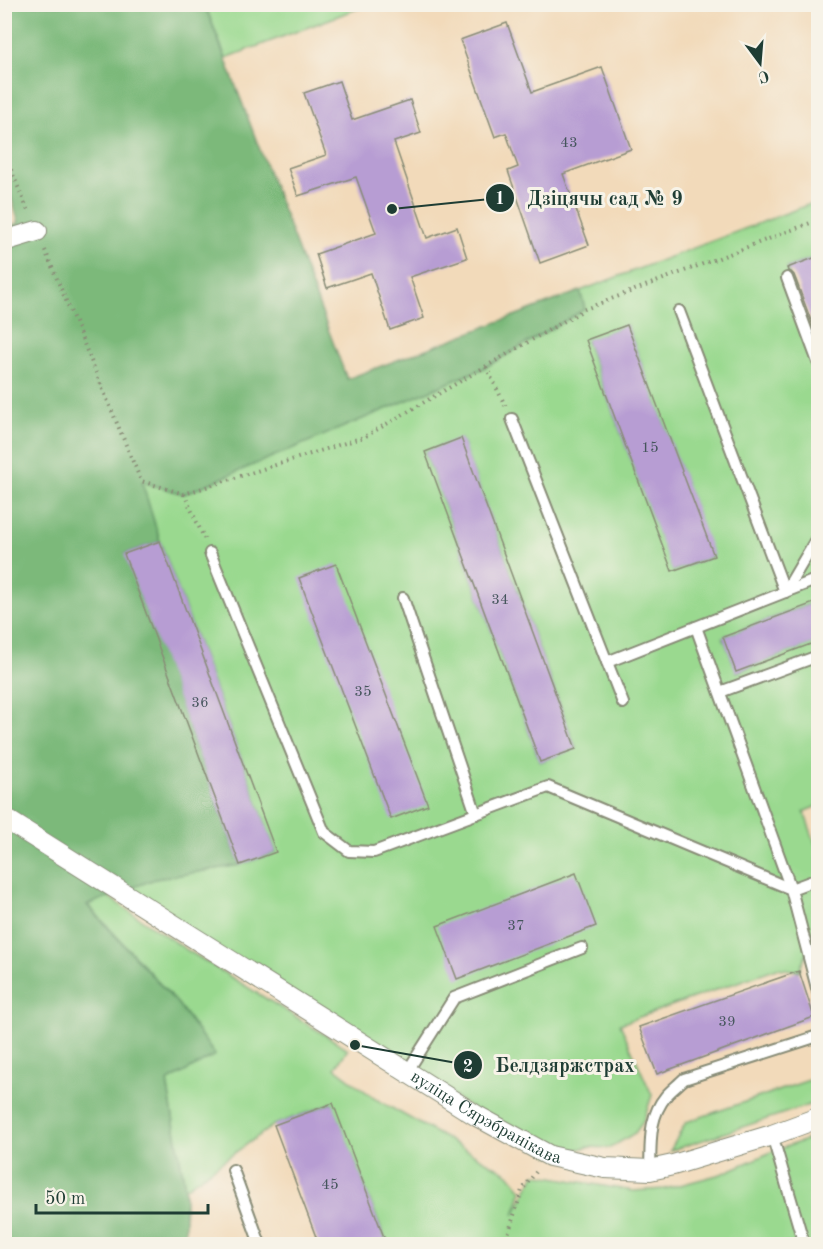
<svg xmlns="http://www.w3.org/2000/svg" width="823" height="1249" viewBox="0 0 823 1249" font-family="'Old Standard TT',serif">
	<rect width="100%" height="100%" fill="#f7f3e8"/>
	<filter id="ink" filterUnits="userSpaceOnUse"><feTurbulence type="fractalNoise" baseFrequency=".0167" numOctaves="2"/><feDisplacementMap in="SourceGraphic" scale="12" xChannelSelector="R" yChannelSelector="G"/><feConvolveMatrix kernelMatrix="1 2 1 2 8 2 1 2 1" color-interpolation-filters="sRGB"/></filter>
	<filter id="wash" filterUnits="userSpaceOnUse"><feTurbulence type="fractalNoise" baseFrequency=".008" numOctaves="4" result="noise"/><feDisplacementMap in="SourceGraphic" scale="24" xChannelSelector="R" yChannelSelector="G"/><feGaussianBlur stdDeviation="1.35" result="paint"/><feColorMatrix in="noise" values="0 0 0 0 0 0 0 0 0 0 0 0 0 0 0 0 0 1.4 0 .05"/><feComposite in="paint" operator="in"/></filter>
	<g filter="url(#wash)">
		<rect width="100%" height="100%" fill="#f2daba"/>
		<g fill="#9ad98f" stroke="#5c8b62" stroke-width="1.5" fill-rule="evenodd">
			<path d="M205,5H367L226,58Z"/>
			<path d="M818,201V256L787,268L818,354V601L723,637L737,672L818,641V806L804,812L818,851V991L807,952L799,971L777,968L620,1024L652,1095L643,1122L635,1133L610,1148L588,1147L550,1156L118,890L155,879L240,865L276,852L160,541L141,481L184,494L486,367L585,309L580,291ZM627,325L713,556L673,571L586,341ZM461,439L576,748L540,762L425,452Z"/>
			<path d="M92,886L187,950L348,1049L335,1068L374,1098L509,1174L522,1190L514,1215L535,1174L633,1191L665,1189L721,1174L776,1150L818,1136V1244H387L332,1103L274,1125L185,1188L167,1081L214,1054L178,1004L136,957L87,904Z"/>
			<path d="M815,1078L818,1079V1102L670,1151L686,1122Z"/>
		</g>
		<path fill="#7bb97a" stroke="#4d7b57" stroke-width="1.5" d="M5,5H205L347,379L580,291L585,309L486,367L184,494L142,482L160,541L125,554L240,865L155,879L87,905L178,1004L215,1055L167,1082L185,1188V1236L189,1244H5L4,228L19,223L5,178Z"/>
		<g id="blocks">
			<g fill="#b79dd3">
				<path d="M507,23L532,92L602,67L631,149L563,174L589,245L540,263L508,171L518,167L506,133L495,137L460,40Z"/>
				<path d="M339,81L352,120L410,100L421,133L394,142L427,238L457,227L467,258L410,277L424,318L390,330L371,273L327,288L316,254L376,233L356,177L298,196L288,168L326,155L304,93Z"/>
				<path d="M819,256V342L794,275L791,272L788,271L787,268Z"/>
				<path d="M627,325L714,556L672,571L586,340Z"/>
				<path d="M461,438L576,749L540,762L425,452Z"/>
				<path d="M160,541L276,852L240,865L124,554Z"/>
				<path d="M336,564L428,805L391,819L299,578Z"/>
				<path d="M819,601V641L736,672L723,637Z"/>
				<path d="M576,873L596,926L457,979L437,926Z"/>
				<path d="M799,971L814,1017L657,1074L639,1027Z"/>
				<path d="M333,1103L387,1245H319L274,1125Z"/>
			</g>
		</g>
	</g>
	<g filter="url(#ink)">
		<use href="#blocks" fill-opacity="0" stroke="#888c77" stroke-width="1.5"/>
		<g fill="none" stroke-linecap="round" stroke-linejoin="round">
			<defs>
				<g id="service">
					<path d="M787,278L818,362"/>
					<path d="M679,311L785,592"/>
					<path d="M512,419L623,703"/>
					<path d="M210,553L324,832L349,851L374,852L548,787L791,889L818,992"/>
					<path d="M785,592L818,536"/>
					<path d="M403,598L476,814"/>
					<path d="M696,627L791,889L818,879"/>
					<path d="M607,662L818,579"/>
					<path d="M720,692L818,656"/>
					<path d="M407,1072L454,998L582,948"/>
					<path d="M772,1135L804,1244"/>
					<path d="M233,1170L260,1244"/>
					<path d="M650,1170C651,1143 648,1118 666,1096C671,1090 678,1085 684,1079L818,1036"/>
				</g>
				<g id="minor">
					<path d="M4,241L37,231"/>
					<path id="s1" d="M4,818L477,1116L550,1156L605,1168L650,1170L673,1165L772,1135L818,1118"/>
				</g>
			</defs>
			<use href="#service" stroke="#888c77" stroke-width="14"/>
			<use href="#minor" stroke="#888c77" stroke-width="22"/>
			<g stroke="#888c77" stroke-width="4" stroke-dasharray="1.5 4.5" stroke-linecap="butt">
				<path d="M4,153L29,213"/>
				<path d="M45,250L141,481L184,494L364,437L585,309L818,220"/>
				<path d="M486,367L506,407"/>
				<path d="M184,494L205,540"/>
				<path d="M505,1244L522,1190L536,1172"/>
			</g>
			<use href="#service" stroke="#fff" stroke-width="10"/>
			<use href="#minor" stroke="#fff" stroke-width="20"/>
		</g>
	</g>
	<g text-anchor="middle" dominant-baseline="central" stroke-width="6" stroke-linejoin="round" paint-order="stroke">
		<g font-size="15" fill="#45555c">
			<text x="569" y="143">43</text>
			<text x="650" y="448">15</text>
			<text x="500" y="600">34</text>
			<text x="363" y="692">35</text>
			<text x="200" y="703">36</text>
			<text x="516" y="926">37</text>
			<text x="727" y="1022">39</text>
			<text x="330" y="1185">45</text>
		</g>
		<g font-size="18" fill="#1f3d34" stroke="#f7f3e8">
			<text stroke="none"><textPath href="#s1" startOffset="568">вуліца Сярэбранікава</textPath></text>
		</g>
	</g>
	<path fill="none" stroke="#1f3d34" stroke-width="2" d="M392 209L500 198M355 1045L468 1065"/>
	<g fill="#1f3d34" stroke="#f7f3e8" stroke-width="2">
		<circle cx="392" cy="209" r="6"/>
		<circle cx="355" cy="1045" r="6"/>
		<circle cx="500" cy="198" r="15"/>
		<circle cx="468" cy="1065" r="15"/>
	</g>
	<g font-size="18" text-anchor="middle" font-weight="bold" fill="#fff">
		<text x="500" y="204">1</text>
		<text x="468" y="1072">2</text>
	</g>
	<g font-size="20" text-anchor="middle" font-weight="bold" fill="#1f3d34" stroke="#f7f3e8" stroke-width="6" stroke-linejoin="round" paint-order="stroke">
		<text x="605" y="205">Дзіцячы сад № 9</text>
		<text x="565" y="1072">Белдзяржстрах</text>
	</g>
	<rect width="823" height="1249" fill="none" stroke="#f7f3e8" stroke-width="24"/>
	<g transform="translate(760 63) rotate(164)" stroke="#f7f3e8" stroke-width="4.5" paint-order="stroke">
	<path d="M0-4.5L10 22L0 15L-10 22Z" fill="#1f3d34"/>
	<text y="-9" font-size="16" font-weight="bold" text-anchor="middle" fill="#1f3d34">С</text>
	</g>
	<path d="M36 1204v9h172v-9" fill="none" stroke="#1f3d34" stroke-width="3"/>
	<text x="45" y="1204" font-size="18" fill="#1f3d34" stroke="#f7f3e8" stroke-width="4.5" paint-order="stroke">50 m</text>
</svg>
